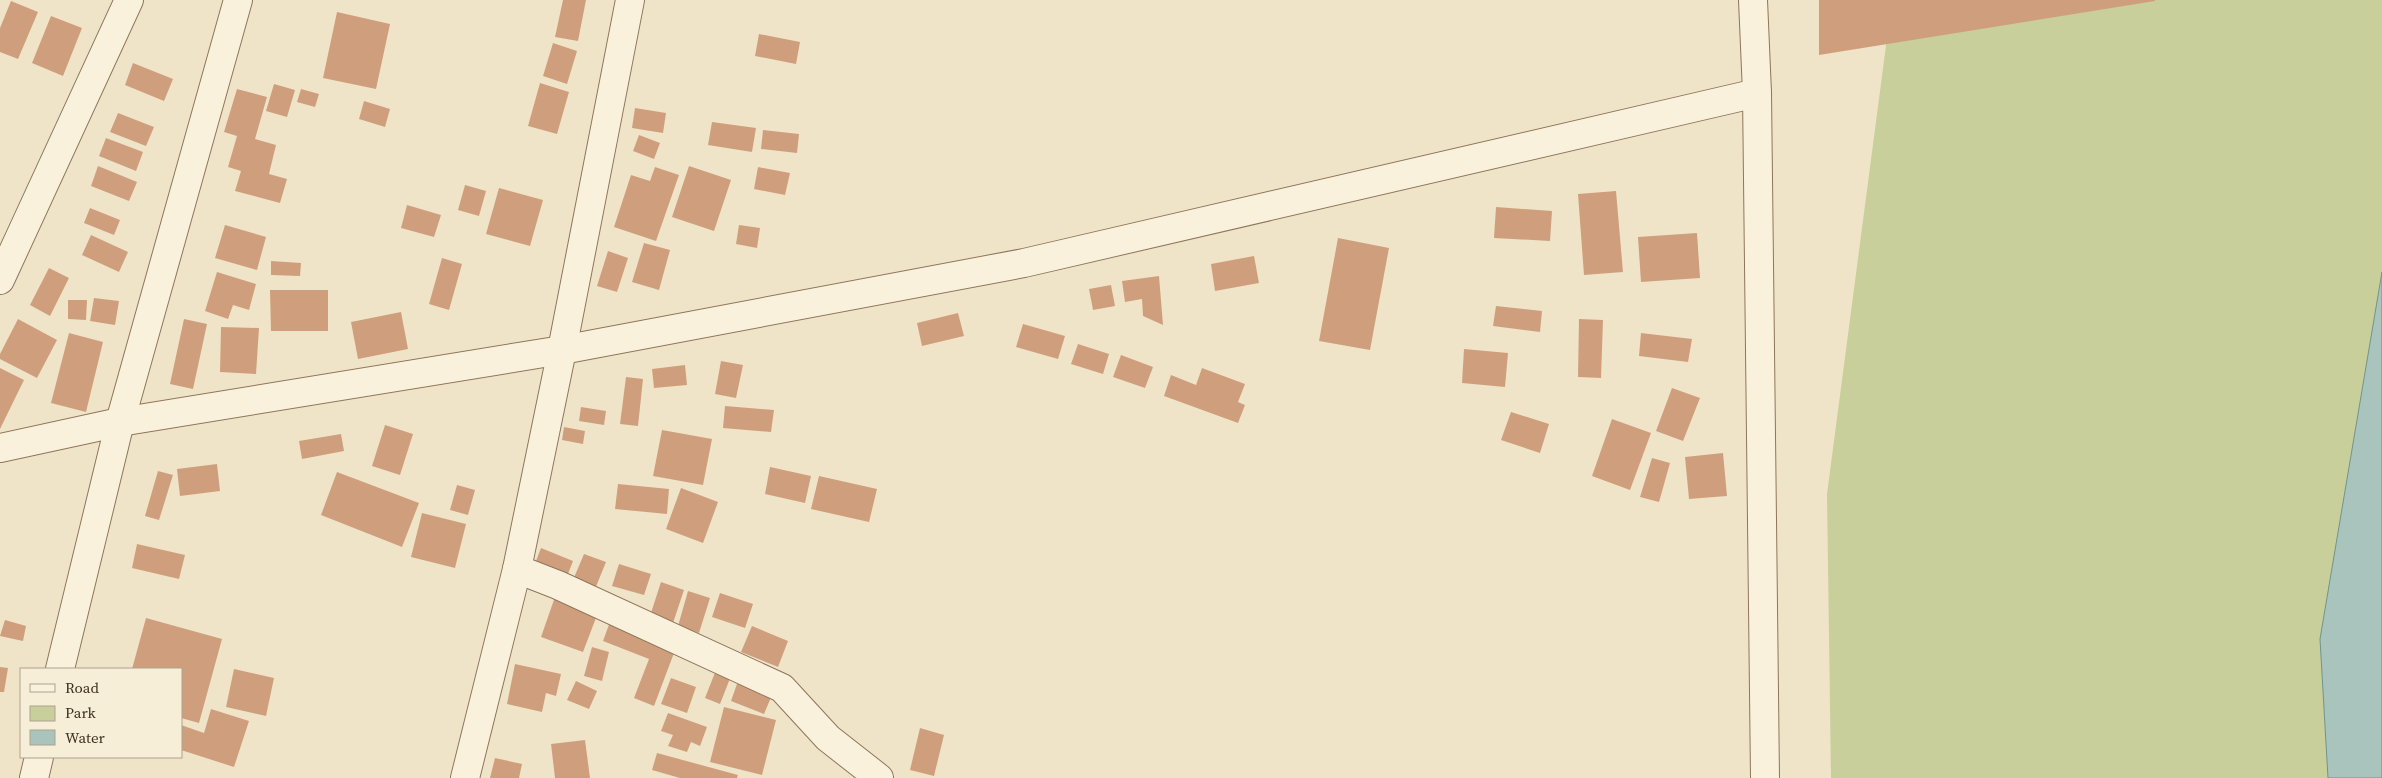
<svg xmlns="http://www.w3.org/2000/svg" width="2382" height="778" viewBox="0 0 2382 778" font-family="'Source Serif 4',serif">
	<rect width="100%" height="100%" fill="#f0e4c8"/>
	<path fill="#c9cf9b" d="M1892,0H2382V272L2320,639L2328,778H1831L1827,494Z"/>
	<path fill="#a9c4bc" stroke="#6f938a" d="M2382,272V778H2328L2320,639Z"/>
	<g fill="#cf9f7d">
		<path d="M563,0H586L578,41L555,37Z"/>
		<path d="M1819,0H2155V1L1819,55Z"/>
		<path d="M11,1L38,12L18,59L0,52V28Z"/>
		<path d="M337,12L390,24L376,89L323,78Z"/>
		<path d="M51,16L82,28L63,76L32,63Z"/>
		<path d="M759,34L800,42L796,64L755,56Z"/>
		<path d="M553,43L577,51L567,84L543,76Z"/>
		<path d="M133,63L173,79L164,101L125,85Z"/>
		<path d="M540,83L569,92L557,134L528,126Z"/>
		<path d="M274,84L295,90L287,117L266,111Z"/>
		<path d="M237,89L267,97L255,139L276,145L269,174L287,179L280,203L235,191L241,171L228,167L237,136L224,132Z"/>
		<path d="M301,89L319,94L315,107L297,102Z"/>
		<path d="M364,101L390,109L385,127L359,119Z"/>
		<path d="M635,108L666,113L663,133L632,128Z"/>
		<path d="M118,113L154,127L146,146L110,132Z"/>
		<path d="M712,122L756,128L752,152L708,145Z"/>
		<path d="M763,130L799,134L797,153L761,149Z"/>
		<path d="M639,135L660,143L654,159L633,151Z"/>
		<path d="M106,138L143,152L136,171L99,156Z"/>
		<path d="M98,166L137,182L129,201L91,186Z"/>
		<path d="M689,166L731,180L714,231L672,217Z"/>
		<path d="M655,167L679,175L656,241L614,227L631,175L650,181Z"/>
		<path d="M758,167L790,173L785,195L754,189Z"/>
		<path d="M465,185L486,191L479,216L458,210Z"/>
		<path d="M499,188L543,200L530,246L486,234Z"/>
		<path d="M1616,191L1623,272L1584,275L1578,194Z"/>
		<path d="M407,205L441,215L434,237L401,228Z"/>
		<path d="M1496,207L1552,211L1550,241L1494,238Z"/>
		<path d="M90,208L120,220L114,235L84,223Z"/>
		<path d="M225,225L266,237L257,270L215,258Z"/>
		<path d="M739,225L760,228L757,248L736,244Z"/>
		<path d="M1697,233L1700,278L1641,282L1638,237Z"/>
		<path d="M91,235L128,252L119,272L82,255Z"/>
		<path d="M1338,238L1389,248L1370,350L1319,341Z"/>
		<path d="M644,243L670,250L659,290L632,282Z"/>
		<path d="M608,251L628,258L617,292L597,286Z"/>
		<path d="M1254,256L1259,283L1215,291L1211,264Z"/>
		<path d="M442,258L462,264L449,310L429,304Z"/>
		<path d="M271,261L301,263L300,276L271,275Z"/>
		<path d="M49,268L69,278L50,316L30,305Z"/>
		<path d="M217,272L256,284L249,310L233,305L228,319L205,311Z"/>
		<path d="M1159,276L1163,325L1143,316L1142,299L1125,302L1122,281Z"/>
		<path d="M1111,285L1115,306L1093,310L1089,289Z"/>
		<path d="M270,290H328V331H271Z"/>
		<path d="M94,298L119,301L115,325L90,321Z"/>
		<path d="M68,300H87L86,320L68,319Z"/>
		<path d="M1496,306L1542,311L1540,332L1493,326Z"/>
		<path d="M401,312L408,349L358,359L351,322Z"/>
		<path d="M958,313L964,336L922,346L917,323Z"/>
		<path d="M18,319L57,340L37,378L0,359V354Z"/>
		<path d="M184,319L207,324L193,389L170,384Z"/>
		<path d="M1579,319L1603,320L1601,378L1578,377Z"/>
		<path d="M1023,324L1065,336L1058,359L1016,347Z"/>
		<path d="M221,327L259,328L256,374L220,372Z"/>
		<path d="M69,333L103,342L86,412L51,403Z"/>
		<path d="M1641,333L1692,339L1688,362L1639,356Z"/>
		<path d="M1078,344L1109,354L1103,374L1071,364Z"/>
		<path d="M1464,349L1508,353L1505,387L1462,383Z"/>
		<path d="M1121,355L1153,367L1145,388L1113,377Z"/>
		<path d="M721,361L743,365L736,398L715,394Z"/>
		<path d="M685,365L687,385L654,388L652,369Z"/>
		<path d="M0,368L24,380L0,429Z"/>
		<path d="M1202,368L1245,384L1238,402L1245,405L1238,423L1164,396L1171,375L1196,385Z"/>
		<path d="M626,377L643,379L638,426L620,424Z"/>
		<path d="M1672,388L1700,398L1683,441L1656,431Z"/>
		<path d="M725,406L774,410L771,432L723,428Z"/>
		<path d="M581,407L606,411L604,425L579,421Z"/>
		<path d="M1511,412L1549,424L1540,453L1501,440Z"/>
		<path d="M1612,419L1651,433L1630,490L1592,476Z"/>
		<path d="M385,425L413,434L400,475L372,466Z"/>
		<path d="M564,427L585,431L583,444L562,440Z"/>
		<path d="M662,430L712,439L703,485L653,476Z"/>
		<path d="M341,434L344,451L302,459L299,441Z"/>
		<path d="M1723,453L1727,496L1689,499L1685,457Z"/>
		<path d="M1652,458L1670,463L1659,502L1640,497Z"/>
		<path d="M217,464L220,491L180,496L177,469Z"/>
		<path d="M770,467L811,476L805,503L765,494Z"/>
		<path d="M158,471L173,475L159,520L145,516Z"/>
		<path d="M337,472L419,503L402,547L321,515Z"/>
		<path d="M819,476L877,489L869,522L811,509Z"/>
		<path d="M618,484L669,489L667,514L615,509Z"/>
		<path d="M457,485L475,490L468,515L450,510Z"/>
		<path d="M681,488L718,502L703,543L666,529Z"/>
		<path d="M422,513L466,524L455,568L411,557Z"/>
		<path d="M137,544L185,555L179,579L132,568Z"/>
		<path d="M541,548L573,561L566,579L534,566Z"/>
		<path d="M584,554L606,562L595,589L573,580Z"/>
		<path d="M619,564L651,574L644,595L612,586Z"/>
		<path d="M661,582L684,590L673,623L650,616Z"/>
		<path d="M688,591L710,598L699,633L678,626Z"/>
		<path d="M720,593L753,604L745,628L712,617Z"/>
		<path d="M556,594L599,610L583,652L541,637Z"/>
		<path d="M146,618L222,639L199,723L181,718V669H132Z"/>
		<path d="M611,619L677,645L654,706L634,698L649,659L603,641Z"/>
		<path d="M5,620L26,626L23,641L0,636Z"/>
		<path d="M752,626L788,641L778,667L741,652Z"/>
		<path d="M592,647L609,652L602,681L584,676Z"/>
		<path d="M515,664L561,674L556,696L546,693L542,712L507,704Z"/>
		<path d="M0,667L8,668L4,692H0Z"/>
		<path d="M234,669L274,678L266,716L226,707Z"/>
		<path d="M716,670L731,676L720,704L705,698Z"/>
		<path d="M671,678L696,687L687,713L661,704Z"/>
		<path d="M576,681L597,691L589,709L567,700Z"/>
		<path d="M738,681L772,695L764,714L731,701Z"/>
		<path d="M724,707L776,720L762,775L710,762Z"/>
		<path d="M211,709L249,721L234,767L181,750V725L204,733Z"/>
		<path d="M668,713L707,727L700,746L691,742L687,752L668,746L673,735L661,731Z"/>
		<path d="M920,728L944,735L934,776L910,770Z"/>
		<path d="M585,740L590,778H555L551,744Z"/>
		<path d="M657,753L738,775L737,778H680L652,770Z"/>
		<path d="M495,758L522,764L519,778H490Z"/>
	</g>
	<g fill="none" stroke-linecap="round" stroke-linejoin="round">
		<defs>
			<g id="minor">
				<path d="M1753,0L1757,93L1765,778"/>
				<path d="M0,280L129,0"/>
				<path d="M0,448L120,422L562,350L1024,263L1757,93"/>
				<path d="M517,569L558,585L782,688L828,738L879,778"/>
				<path d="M60,669L120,422L238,0"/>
				<path d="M34,778L39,757"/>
				<path d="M465,778L517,569L562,350L630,0"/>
			</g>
		</defs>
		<use href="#minor" stroke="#8d765c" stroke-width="30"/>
		<use href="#minor" stroke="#faf1dc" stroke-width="28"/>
	</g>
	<rect x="20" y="668" width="162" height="90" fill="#f7eed8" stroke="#ada18e"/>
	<rect x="30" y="684" width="25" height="8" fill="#faf1dc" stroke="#ada18e"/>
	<text x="65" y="693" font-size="15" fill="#3d2e20">Road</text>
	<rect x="30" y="706" width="25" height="15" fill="#c9cf9b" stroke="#ada18e"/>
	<text x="65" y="718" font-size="15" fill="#3d2e20">Park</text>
	<rect x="30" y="730" width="25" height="15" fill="#a9c4bc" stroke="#ada18e"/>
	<text x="65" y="743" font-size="15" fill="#3d2e20">Water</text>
</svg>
